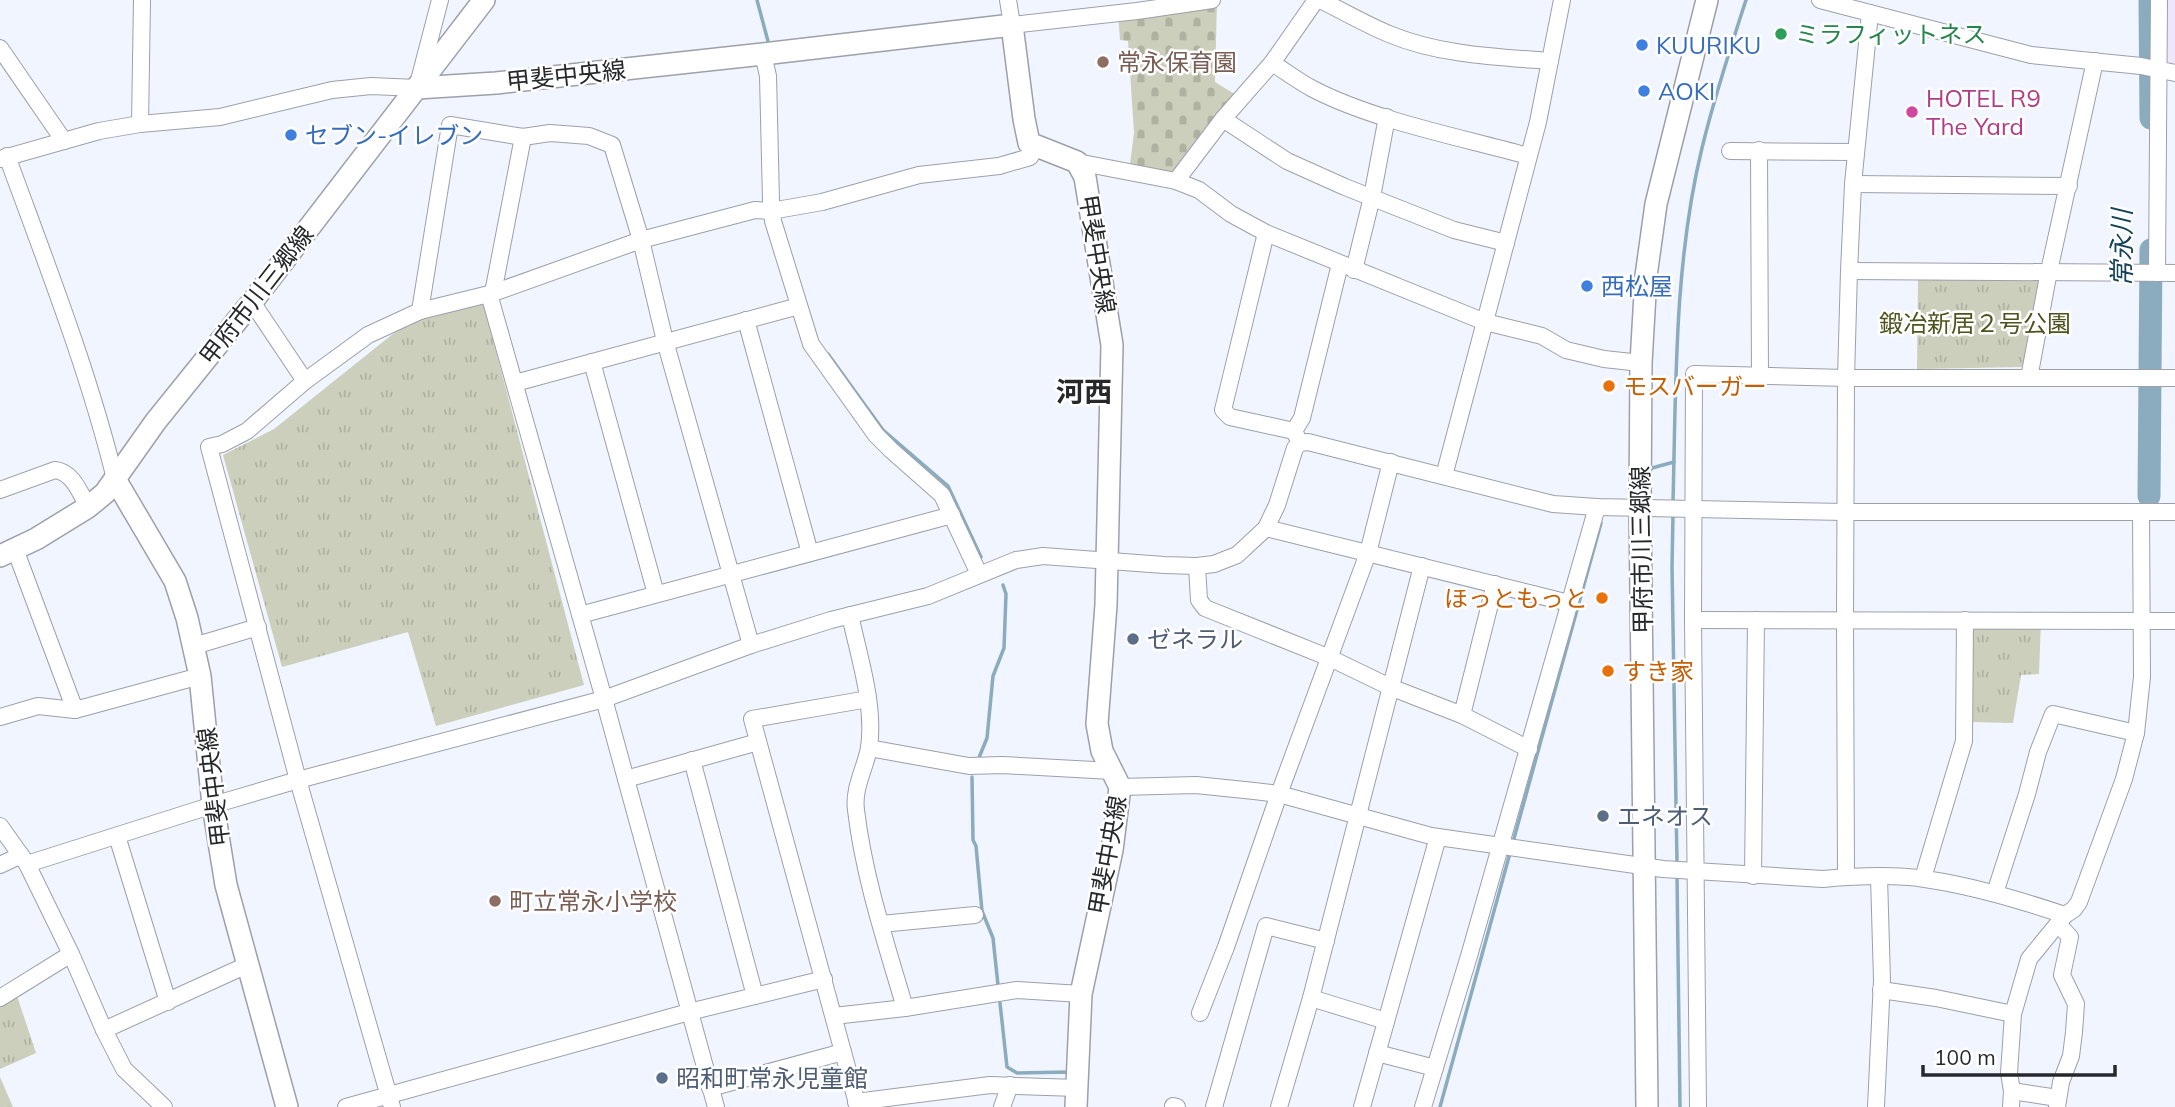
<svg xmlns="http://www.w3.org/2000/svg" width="2175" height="1107" viewBox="0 0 2175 1107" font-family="Mulish,'Noto Sans JP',sans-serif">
	<defs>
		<pattern id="grass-tufts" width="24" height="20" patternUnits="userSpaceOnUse" patternTransform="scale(1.75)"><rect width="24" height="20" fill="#cccfbb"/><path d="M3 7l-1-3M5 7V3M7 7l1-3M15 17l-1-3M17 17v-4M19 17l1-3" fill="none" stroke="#afb2a1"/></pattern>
		<pattern id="forest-crowns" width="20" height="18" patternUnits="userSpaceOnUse" patternTransform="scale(1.75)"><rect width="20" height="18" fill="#cccfbb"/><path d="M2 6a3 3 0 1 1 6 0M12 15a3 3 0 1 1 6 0" fill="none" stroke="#afb2a1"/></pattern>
		<pattern id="cemetery-stones" width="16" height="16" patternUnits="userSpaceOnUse" patternTransform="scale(1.75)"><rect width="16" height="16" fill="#cccfbb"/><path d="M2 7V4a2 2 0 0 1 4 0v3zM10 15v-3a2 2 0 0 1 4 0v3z" fill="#afb2a1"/></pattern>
	</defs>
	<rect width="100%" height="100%" fill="#f1f5ff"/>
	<path fill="#efe6fc" d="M2162,0H2175V64L2161,60Z"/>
	<g fill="url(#grass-tufts)">
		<path d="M1918,279H2042L2023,367L1917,369Z"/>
		<path d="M483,302L584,685L436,726L408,632L282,667L223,455L274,429L409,321Z"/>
		<path d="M1965,620H2041L2039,674L2021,675L2013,723L1969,722Z"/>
		<path d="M15,990L36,1053L0,1069V998Z"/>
	</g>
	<path fill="url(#forest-crowns)" d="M0,1077L13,1107H0Z"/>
	<path fill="url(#cemetery-stones)" d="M1217,0L1215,82L1241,98L1176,181L1129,172L1134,133L1128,41L1120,40L1118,13Z"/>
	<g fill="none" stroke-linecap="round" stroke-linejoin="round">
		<g stroke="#8aacbe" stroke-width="3.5">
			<path d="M757,0L769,45"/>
			<path d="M828,354L883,430L948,486L981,557"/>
			<path d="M1652,468L1674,462"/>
			<path d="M1673,503C1676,385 1674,263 1702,148C1714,98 1730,49 1746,0"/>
			<path d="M1673,514L1672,567L1677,863"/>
			<path d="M978,760L987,738L993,676L1004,648L1006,594L1003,585"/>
			<path d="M972,777L973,840L976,846L982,911L993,938L998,985"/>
			<path d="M1513,842L1601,523"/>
			<path d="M1677,875L1680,1107"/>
			<path d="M1000,1003L1007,1067L1017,1073L1069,1072V1075"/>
			<path d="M1440,1107L1510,853"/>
		</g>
		<g stroke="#8aacbe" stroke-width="23">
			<path d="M2150,0L2151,118"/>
			<path d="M2149,496L2151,250"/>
		</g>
		<defs>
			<g id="minor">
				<path d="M1008,0L1012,25L1137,11L1212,0"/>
				<path d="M1320,0C1343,11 1365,24 1389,34C1439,55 1496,57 1550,61"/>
				<path d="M1820,0L2031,55L2141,66L2175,73"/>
				<path d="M0,48L64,141"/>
				<path d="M763,54L768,76L771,201L773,221L811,344L876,435L891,450L942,495L979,574"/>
				<path d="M1272,63C1285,71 1298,81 1313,89C1375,121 1460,137 1528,156"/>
				<path d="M1223,119L1287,161L1345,187L1454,230L1506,243"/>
				<path d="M140,124L142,0"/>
				<path d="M1759,150L1760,377"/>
				<path d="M1730,151L1856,152"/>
				<path d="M7,156C46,263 88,369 115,479"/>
				<path d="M0,159L99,131L140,124L220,117L332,90L371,86L417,88L440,0"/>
				<path d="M1077,162L1176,181L1199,190L1231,214L1266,233L1485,322L1542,336L1566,350L1604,359L1641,363"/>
				<path d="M1176,181L1223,119L1272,63L1316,0"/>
				<path d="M1853,184L2069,186"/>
				<path d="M1266,233L1223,410L1230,417L1294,431"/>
				<path d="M1354,270L1372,197L1387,117"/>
				<path d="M1849,271L2175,273"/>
				<path d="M2157,273L2159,0"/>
				<path d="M493,293L523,137"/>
				<path d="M489,294L604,699L716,1107"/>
				<path d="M252,302L305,381"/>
				<path d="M420,311L450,125L523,137L550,133L589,136L612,145L641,240L665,341L751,645"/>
				<path d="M746,320L810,553"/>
				<path d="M592,362L656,594"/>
				<path d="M2029,378L2049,271L2095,61"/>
				<path d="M515,383L799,306"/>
				<path d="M1299,441L1294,431L1302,418L1340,264"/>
				<path d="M1444,476L1538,122L1562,0"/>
				<path d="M0,490L55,470C73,472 80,493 88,507"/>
				<path d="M1266,528L1569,603"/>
				<path d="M15,549L75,710"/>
				<path d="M1197,566L1199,600L1205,608L1330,658L1390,687L1462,715L1529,749"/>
				<path d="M580,615L952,515"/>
				<path d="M850,615C859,657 875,704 869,748C865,769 853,788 856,810C864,878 886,943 905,1008"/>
				<path d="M1693,620L2175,621"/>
				<path d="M194,646L258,627"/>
				<path d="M1462,715L1495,584"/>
				<path d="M0,717L38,706L75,710L200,676"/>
				<path d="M869,748L969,766L1002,765L1112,771"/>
				<path d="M692,760L755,996"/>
				<path d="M626,779L758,742"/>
				<path d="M1120,787L1196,785L1254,791L1279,794L1431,836L1663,869L1823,879C1856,876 1892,874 1925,879C1973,886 2019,900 2065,915"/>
				<path d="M0,826L27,864L71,954L104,1030L124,1069L164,1107"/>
				<path d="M117,836L168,1002"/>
				<path d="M27,864L213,805L298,780L604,699L751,645L831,620L928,596L1016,560L1043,556L1164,565L1197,566L1214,564L1237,555L1266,528L1277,505L1295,448L1300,443L1308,442L1553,504L1597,507L1846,512H2175"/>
				<path d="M0,865L21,855"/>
				<path d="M1753,876L1756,620"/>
				<path d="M1846,877L1845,620L1846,378L1849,271L1853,184L1870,13"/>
				<path d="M1923,878L1964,741L1965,620"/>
				<path d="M1995,893L2027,794L2038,752L2053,714L2136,733"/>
				<path d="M881,924L975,915"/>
				<path d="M1881,990L1936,998L2013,1014"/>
				<path d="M0,998L71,954"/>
				<path d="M1311,998L1386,1021"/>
				<path d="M1200,1013L1226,947L1279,794L1368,553L1391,462"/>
				<path d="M834,1016L905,1008L1017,990L1081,994"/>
				<path d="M104,1030L247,965"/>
				<path d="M1377,1053L1435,1068"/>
				<path d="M710,1088L843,1052"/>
				<path d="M2012,1091L2058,1098"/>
				<path d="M856,1102L990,1085L1077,1088"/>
				<path d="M1173,1106L1177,1107"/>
				<path d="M346,1107L689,1012L824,979"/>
				<path d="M392,1107L298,780L209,447L222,444L247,431L305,381L368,335L420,311L493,293L641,240L755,210L771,211L822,202L919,175L999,166L1030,157L1037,146"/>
				<path d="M858,1107L752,719L868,699"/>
				<path d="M1002,1107L1010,1085"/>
				<path d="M1214,1107L1266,926L1326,941"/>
				<path d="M1279,1107L1311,998L1422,566"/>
				<path d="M1362,1107L1438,837"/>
				<path d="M1423,1107L1469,956L1597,507"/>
				<path d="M1698,1107L1693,620L1694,374L1846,378H2175"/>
				<path d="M1876,1107L1882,980L1879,877"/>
				<path d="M2011,1107L2012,1091L2009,1073L2013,1014L2029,959L2065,915L2074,909L2079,902L2124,779L2136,733L2142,677L2141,512"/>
				<path d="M2057,1107L2061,1082L2071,1056L2074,1032L2076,1004L2062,975L2070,937L2058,924"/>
			</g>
			<g id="major">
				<path d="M417,88L496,83L763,54L1012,25L1024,119L1029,143L1077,162L1085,177L1112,345L1106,605L1097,724L1102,751L1120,787L1112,850L1081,994L1076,1107"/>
				<path d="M115,479L175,581L187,618L200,676L213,805L226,885L287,1107"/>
				<path d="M0,556L36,539L88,507L105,493L156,421L252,302L484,0"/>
				<path d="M1647,1107L1640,507L1641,363L1646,276L1656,204L1707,0"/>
			</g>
		</defs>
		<use href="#minor" stroke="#9da0aa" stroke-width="18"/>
		<use href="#major" stroke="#9da0aa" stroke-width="24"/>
		<use href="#minor" stroke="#fff" stroke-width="16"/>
		<use href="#major" stroke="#fff" stroke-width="21"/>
	</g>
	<circle fill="#2e9e5b" stroke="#fff" stroke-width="2.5" cx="1781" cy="34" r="7"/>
	<g fill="#3f7fe0" stroke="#fff" stroke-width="2.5">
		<circle cx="1642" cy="45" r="7"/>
		<circle cx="1644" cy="91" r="7"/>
		<circle cx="291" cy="135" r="7"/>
		<circle cx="1587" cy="286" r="7"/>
	</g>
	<g fill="#8d6e63" stroke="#fff" stroke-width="2.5">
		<circle cx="1103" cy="62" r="7"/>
		<circle cx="495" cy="901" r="7"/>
	</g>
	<circle fill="#d1479c" stroke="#fff" stroke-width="2.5" cx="1912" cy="112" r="7"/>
	<g fill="#e8710a" stroke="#fff" stroke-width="2.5">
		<circle cx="1609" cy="386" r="7"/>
		<circle cx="1602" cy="598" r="7"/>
		<circle cx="1608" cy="671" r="7"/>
	</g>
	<g fill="#5c6f8a" stroke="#fff" stroke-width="2.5">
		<circle cx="1133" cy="639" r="7"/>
		<circle cx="1603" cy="816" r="7"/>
		<circle cx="662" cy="1078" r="7"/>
	</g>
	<g text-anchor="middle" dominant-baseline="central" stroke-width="5" stroke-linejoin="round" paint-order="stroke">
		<g font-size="24" fill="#27864d" stroke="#fff" text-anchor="start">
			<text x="1795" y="34">ミラフィットネス</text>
		</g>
		<g font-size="24" fill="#366cbe" stroke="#fff" text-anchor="start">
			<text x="1656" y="45">KUURIKU</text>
			<text x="1658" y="91">AOKI</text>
			<text x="305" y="135">セブン-イレブン</text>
			<text x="1601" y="286">西松屋</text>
		</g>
		<g font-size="24" fill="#785e54" stroke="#fff" text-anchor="start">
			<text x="1117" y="62">常永保育園</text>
			<text x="509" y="901">町立常永小学校</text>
		</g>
		<g font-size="24" fill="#26282b" stroke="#fff">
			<text transform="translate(566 75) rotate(-6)">甲斐中央線</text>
			<text transform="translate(1098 254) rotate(81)">甲斐中央線</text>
			<text transform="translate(256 295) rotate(-52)">甲府市川三郷線</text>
			<text transform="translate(1641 550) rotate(-91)">甲府市川三郷線</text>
			<text transform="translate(213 787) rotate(-97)">甲斐中央線</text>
			<text transform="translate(1107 855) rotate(-80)">甲斐中央線</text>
		</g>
		<g font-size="24" fill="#b23c85" stroke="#fff" text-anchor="start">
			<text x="1926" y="98">HOTEL R9<tspan x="1926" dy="28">The Yard</tspan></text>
		</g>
		<g font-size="24" fill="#4e531d" stroke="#fff">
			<text x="1975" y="323">鍛冶新居２号公園</text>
		</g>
		<g font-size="24" fill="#c56008" stroke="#fff" text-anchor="start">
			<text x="1623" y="386">モスバーガー</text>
			<text x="1588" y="598" text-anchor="end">ほっともっと</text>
			<text x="1622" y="671">すき家</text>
		</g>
		<g font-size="24" fill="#4e5e75" stroke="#fff" text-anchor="start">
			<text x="1147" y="639">ゼネラル</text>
			<text x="1617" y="816">エネオス</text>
			<text x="676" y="1078">昭和町常永児童館</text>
		</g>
		<g font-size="26" font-style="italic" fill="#154458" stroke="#fff">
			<text transform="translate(2121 248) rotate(-90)">常永川</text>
		</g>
		<g font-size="28" font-weight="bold" fill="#26282b" stroke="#fff">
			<text x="1084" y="391">河西</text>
		</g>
	</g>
	<path d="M1923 1065v10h192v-10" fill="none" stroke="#26282b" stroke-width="3.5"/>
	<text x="1934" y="1065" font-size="21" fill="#26282b" stroke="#ffffff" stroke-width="5" paint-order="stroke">100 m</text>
</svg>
